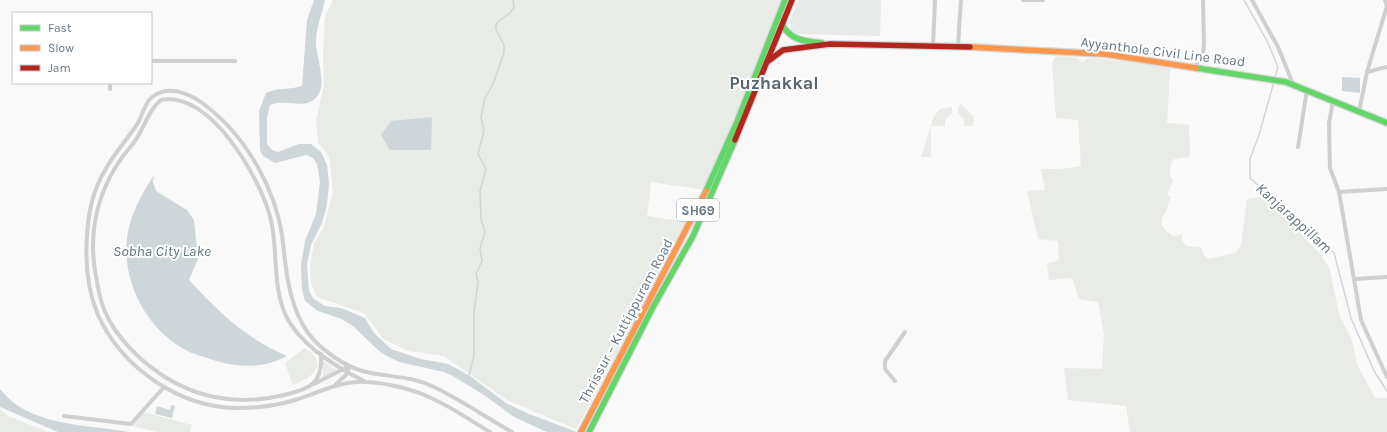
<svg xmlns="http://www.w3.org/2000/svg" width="1387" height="432" viewBox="0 0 1387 432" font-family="Karla,sans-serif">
	<rect width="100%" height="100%" fill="#f9f9f9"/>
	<path fill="#e8e9e9" d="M798,0H881L880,36L793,34L789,23Z"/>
	<g fill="#e8ebe6">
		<path d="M333,0H783L704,190L651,182L647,216L688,222L576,429L507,400L444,356L409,351L383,339L364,313L317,297L311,283L310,265L314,244L324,227L333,191L329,156L318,143L316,121L324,85L323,51L325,17Z"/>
		<path d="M1060,56L1077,58L1083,63L1086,59L1092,58L1141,63L1170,68L1167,123L1189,125L1190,152L1189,157L1174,159C1169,167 1168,172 1173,181L1167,194L1171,197C1168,202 1168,205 1167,210C1166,213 1163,215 1162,219C1160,228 1167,232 1174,236L1182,234V242L1187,246L1201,247L1205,257L1209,259L1235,253L1241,246L1247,199L1260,197L1294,226L1322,256L1330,270L1339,314L1352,341L1357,364L1375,398H1387V432H1130L1126,406L1068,400L1064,368L1102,369L1104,334L1098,302L1079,299L1072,278L1049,280L1047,264L1059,260L1058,241L1038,239L1027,191L1045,190L1041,169H1060L1081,166L1078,120L1056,118L1052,64L1054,58Z"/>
		<path d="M961,104L974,117L973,126H964V119L958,113V107Z"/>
		<path d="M952,107V113L945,119V126H931V157H921L934,116L940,109Z"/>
		<path d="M305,348C330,364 312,378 293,385L285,363Z"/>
		<path d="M323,361L336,370L323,378Z"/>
		<path d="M0,409L8,416L48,432H0Z"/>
		<path d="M143,412L192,425L190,432H157L132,426Z"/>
	</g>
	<g fill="#ced6d9">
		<path d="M314,0H325C322,13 317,26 316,39C314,56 332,89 312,101C300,108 283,99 270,105L267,118V144L272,150L278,152L299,144H311L321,152L327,165L329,183L327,205L322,223L311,245L307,265L309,291L313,298L325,306L341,308L365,318L374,333L391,349L421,359L448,364L470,376L506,403L529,414L577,432H547L514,417L484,395L453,376L444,372L399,362L387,356L379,351L354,327L342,319L318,311L305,301L302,290L301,265L305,241L316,214L320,182L317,164L313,158L306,155L275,163L263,156L260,150L259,111L266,93C277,87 290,90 302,86L307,20Z"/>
		<path d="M1342,77L1360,78V93L1342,91Z"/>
		<path d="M432,117L431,150H390L381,135L391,121Z"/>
		<path d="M154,175L153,182L156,191L187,210L194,220L198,259L189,280C220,313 245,338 287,356C264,369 235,368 210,359C201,356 190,353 182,348C142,324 118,273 129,227C134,208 143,192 154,175Z"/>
		<path d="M0,389C29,427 87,424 129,432H58L0,407Z"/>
		<path d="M171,405L175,406L172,418L155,414L157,406L170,410Z"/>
	</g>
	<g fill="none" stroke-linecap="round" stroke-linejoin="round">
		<g stroke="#ced6d9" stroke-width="1.5">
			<path d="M1244,0L1267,41L1278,67L1259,135L1250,159V178L1334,253L1351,318L1374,371L1387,391"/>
			<path d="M469,375L474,356V312L478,282L476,274L482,261L480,248L485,232L481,219L480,191L486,169L478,154L484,131L481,117L485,98L493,84L504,53V45L496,29V25L499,21L510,13L514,8L513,0"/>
		</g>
		<defs>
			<g id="fast">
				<path d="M782,25C792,41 805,41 822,43"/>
				<path d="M1196,68L1286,82L1387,123"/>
				<path d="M706,191L737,122L785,0"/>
				<path d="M589,432L653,307L693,236L735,140"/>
			</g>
			<g id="slow">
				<path d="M970,47L1105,54L1196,68"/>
				<path d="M581,432L706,191"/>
			</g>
			<g id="jam">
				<path d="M767,62L783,50L830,44L970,47"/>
				<path d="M735,140L792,0"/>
			</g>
		</defs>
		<use href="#fast" stroke="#d5d6d7" stroke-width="8"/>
		<use href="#slow" stroke="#d5d6d7" stroke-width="8"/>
		<use href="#jam" stroke="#d5d6d7" stroke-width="8"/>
		<g stroke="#cecfd0" stroke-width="4">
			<path d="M1023,0H1043"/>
			<path d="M1252,0L1278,47L1293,84"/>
			<path d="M933,45L935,0"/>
			<path d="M958,46L961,0"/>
			<path d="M151,61H235"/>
			<path d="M1194,67L1203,55L1204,43L1203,0"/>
			<path d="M1367,72L1387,6L1385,0"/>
			<path d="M110,83V89"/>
			<path d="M1333,101L1329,123L1330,168L1339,192L1361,320L1387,377"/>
			<path d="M1359,112L1367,72L1387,67"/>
			<path d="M1298,147L1307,90"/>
			<path d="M1339,192L1387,189"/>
			<path d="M1354,279L1387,277"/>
			<path d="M321,354C323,384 310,389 284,395C230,408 183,396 141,359C129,348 117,335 109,320C103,309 99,295 97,282C86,232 98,184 132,145C144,131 147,111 161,100C210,90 259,177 270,216C279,249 271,286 287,318C302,346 336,367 364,381"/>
			<path d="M895,381L885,369V361L905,332"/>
			<path d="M314,384L349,366L348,373L335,385"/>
			<path d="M64,416L131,424L164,387"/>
			<path d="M490,432C471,421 452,407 431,398C413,389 387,383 366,382C341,380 318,393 295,400C278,405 258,408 240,408C181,409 122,368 98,315C88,291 85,263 87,236C88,214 93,191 104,172C113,155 125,142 136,126C142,118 143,107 150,99C154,95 160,92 166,91C183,89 198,99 210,109C247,139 275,189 282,235C286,267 287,296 303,325C315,347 346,369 371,373C392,377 413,377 432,386C458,398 485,417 512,432"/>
		</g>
		<use href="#fast" stroke="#63d668" stroke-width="5.5"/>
		<use href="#slow" stroke="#ff974d" stroke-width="5.5"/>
		<use href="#jam" stroke="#b3261e" stroke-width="5.5"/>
	</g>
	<g text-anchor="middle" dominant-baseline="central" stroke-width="4" stroke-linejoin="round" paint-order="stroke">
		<rect fill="#fff" stroke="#939fa8" stroke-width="1" x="677" y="199" width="42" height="22" rx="3"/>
		<g font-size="13" font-weight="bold" fill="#657683">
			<text x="698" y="210">SH69</text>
		</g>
		<g font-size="14" fill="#657683" stroke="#fff">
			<text transform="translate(1163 52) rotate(7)">Ayyanthole Civil Line Road</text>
			<text transform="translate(626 321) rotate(-62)">Thrissur – Kuttippuram Road</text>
		</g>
		<g font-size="15" font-style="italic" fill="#60757c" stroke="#fff">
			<text transform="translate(1294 218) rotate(42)">Kanjarappillam</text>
			<text x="162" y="251">Sobha City Lake</text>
		</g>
		<g font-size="18" font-weight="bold" fill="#57646e" stroke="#fff">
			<text x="774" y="83">Puzhakkal</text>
		</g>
	</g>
	<rect x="12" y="12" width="140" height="72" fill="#ffffff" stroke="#c1c8cd"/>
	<rect x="20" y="25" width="20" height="6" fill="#63d668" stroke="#c1c8cd"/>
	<text x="48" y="32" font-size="12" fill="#657683">Fast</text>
	<rect x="20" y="45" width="20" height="6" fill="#ff974d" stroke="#c1c8cd"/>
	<text x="48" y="52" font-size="12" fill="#657683">Slow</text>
	<rect x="20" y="65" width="20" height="6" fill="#b3261e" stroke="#c1c8cd"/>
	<text x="48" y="72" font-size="12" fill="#657683">Jam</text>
</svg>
